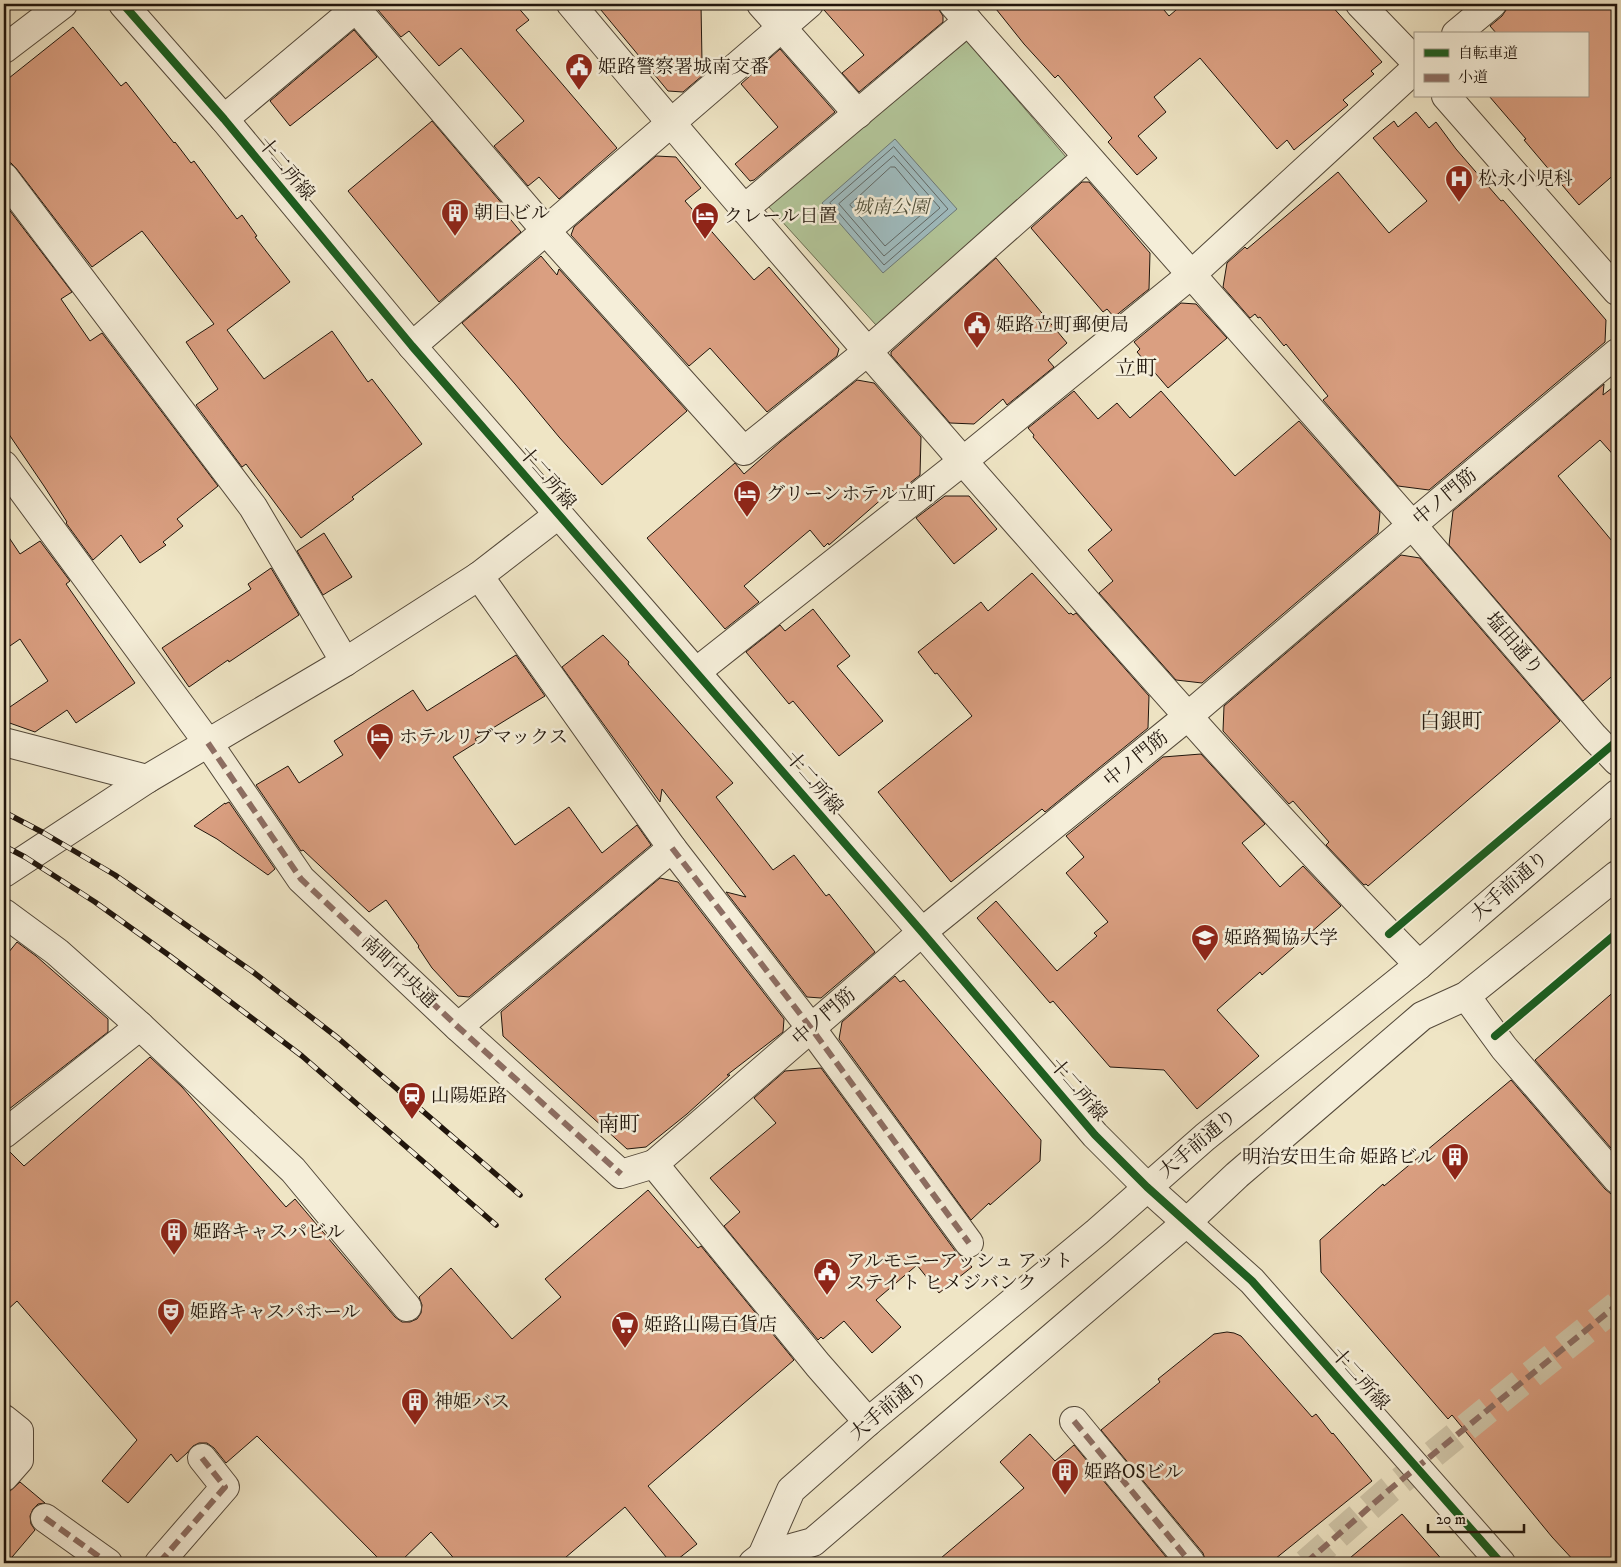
<svg xmlns="http://www.w3.org/2000/svg" width="1621" height="1567" viewBox="0 0 1621 1567" font-family="'IM FELL DW Pica','Noto Serif JP',serif">
	<rect width="100%" height="100%" fill="#efe5c5"/>
	<filter id="stains"><feTurbulence type="fractalNoise" baseFrequency=".004" numOctaves="4"/><feColorMatrix values="0 0 0 0 .2 0 0 0 0 .09 0 0 0 0 .02 0 0 0 .5 -.17"/></filter>
	<radialGradient id="worn" r=".72"><stop offset=".6" stop-color="#630" stop-opacity="0"/><stop offset="1" stop-color="#630" stop-opacity=".3"/></radialGradient>
	<path fill="#b3c69a" stroke="#6a6e53" d="M967,41L1066,157L876,325L768,206Z"/>
	<path fill="#9fbcc0" stroke="#6c7978" d="M895,139L957,209L883,273L822,203Z"/>
	<g fill="none" stroke-linecap="round" stroke-linejoin="round">
		<g stroke="#606866" stroke-width="1">
			<path d="M894,147L948,209L884,265L830,203Z"/>
			<path d="M894,156L940,208L884,256L839,204Z"/>
			<path d="M891,167H895L929,208L885,246L850,205Z"/>
		</g>
	</g>
	<g fill="#da9f81" stroke="#20150c">
		<path d="M386,4H515L529,20L516,30L617,148L559,199L539,177L528,186L494,146L524,121L461,48L439,66L409,31L401,37L378,10Z"/>
		<path d="M596,4H701L702,62L709,70L683,92L668,91Z"/>
		<path d="M824,4H938V8L943,16V22L859,92L842,73L864,55L824,10Z"/>
		<path d="M992,4H1159L1169,16L1183,4H1330L1382,62L1371,71L1374,74L1343,100L1348,105L1294,150L1287,140L1277,149L1200,58L1154,97L1166,112L1138,136L1157,158L1137,175L1108,142L1112,138L1058,75L1055,78L1024,44Z"/>
		<path d="M1507,4H1617V172L1579,205L1524,140L1526,139L1489,96H1587V34H1497L1490,26L1502,16L1506,10Z"/>
		<path d="M73,27L121,86L126,82L174,143L175,142L191,163L194,161L237,219L242,215L257,236L255,237L290,282L227,330L264,379L332,331L368,382L372,379L422,444L352,497L354,499L301,538L246,464L242,467L196,405L218,389L186,342L214,324L149,240L142,231L92,267L16,168L11,163L4,162V82Z"/>
		<path d="M354,30L377,57L290,126L270,101Z"/>
		<path d="M780,49L835,112L754,180L750,181L735,164L778,127L741,84Z"/>
		<path d="M1416,112L1429,128L1436,122L1456,149L1501,201L1503,200L1606,320L1605,342L1429,490L1398,486L1323,400L1328,396L1286,344L1284,346L1260,317L1258,318L1255,314L1250,318L1223,287L1227,263L1245,247L1247,249L1338,172L1389,233L1427,201L1373,138L1394,121L1398,127Z"/>
		<path d="M432,121L504,206L501,208L521,232L439,302L348,191Z"/>
		<path d="M656,156L676,157L701,188L685,201L754,280L769,267L839,349L837,356L767,412L710,348L689,366L571,235L574,227Z"/>
		<path d="M1082,182H1089L1150,253L1149,289L1114,317L1107,309L1103,312L1031,228Z"/>
		<path d="M4,203L72,292L61,299L90,341L102,333L218,486L177,519L183,526L163,542L166,545L140,563L121,535L93,560L66,523L67,522L44,486L4,427Z"/>
		<path d="M541,256L557,275L559,269L687,411L602,485L559,437L515,384L462,323Z"/>
		<path d="M996,258L1067,343L1048,360L1054,367L1007,405L1003,399L974,424L950,423L891,355V352Z"/>
		<path d="M1181,303L1196,304L1227,338L1168,388L1137,352L1140,349L1134,342Z"/>
		<path d="M857,380L874,383L921,437L920,475L896,494L892,490L829,545L828,543L824,547L810,530L744,586L759,602L725,629L647,538L735,463L744,474L780,442Z"/>
		<path d="M1604,384L1603,395L1617,384V459L1600,440L1558,476L1617,547V672L1583,701L1449,545L1453,511Z"/>
		<path d="M1074,391L1098,419L1117,403L1130,418L1161,391L1235,476L1299,421L1380,512L1378,533L1202,683L1176,680L1099,593L1113,581L1088,550L1112,530L1033,437L1034,435L1028,428Z"/>
		<path d="M945,496H969L997,529L954,564L916,518Z"/>
		<path d="M4,530L20,554L40,541L70,581L66,584L135,683L76,723L67,710L35,732L4,721V711L48,681L20,639L4,650Z"/>
		<path d="M324,533L352,577L323,595L297,551Z"/>
		<path d="M1401,555L1420,558L1560,721L1368,886L1366,884L1364,885L1326,845L1329,842L1293,801L1289,804L1223,731L1224,706Z"/>
		<path d="M271,568L299,615L229,662L228,660L189,687L162,648L251,589L248,584Z"/>
		<path d="M1032,573L1069,614L1071,613L1073,615L1076,613L1149,696L1148,728L1045,812L1042,809L951,882L878,792L972,716L937,673L935,674L918,652L981,602L988,611Z"/>
		<path d="M813,609L850,656L837,666L883,721L839,756L793,701L789,704L746,652L780,625L785,631Z"/>
		<path d="M603,635L629,662L628,664L733,783L716,797L773,870L794,855L826,896L829,894L875,952L821,998L807,997L726,892L746,897L662,789L660,802L562,667Z"/>
		<path d="M516,655L545,696L475,739L477,742L453,757L515,845L569,807L602,853L637,825L651,845L469,997L458,996L432,968L418,947L419,946L386,900L369,912L303,850L301,851L256,785L288,766L299,783L343,755L334,741L413,690L427,711Z"/>
		<path d="M1201,754L1265,824L1242,843L1280,887L1303,866L1341,906L1262,975L1260,972L1217,1010L1259,1056L1197,1109L1164,1070L1110,1067L1053,1001L1050,1003L977,918L996,901L1057,971L1097,936L1094,933L1108,922L1066,873L1084,857L1066,836L1163,757Z"/>
		<path d="M229,802L275,869L268,875L217,839L194,826L225,803V804Z"/>
		<path d="M660,878L678,882L784,1019L783,1032L727,1075H730L687,1114L646,1147L627,1149L503,1036L501,1012Z"/>
		<path d="M17,942L36,956L108,1019V1032L4,1113V958Z"/>
		<path d="M895,976L900,982L904,980L1041,1140L1040,1161L990,1205L989,1203L971,1220L839,1039L842,1022Z"/>
		<path d="M1617,989V1155L1535,1060Z"/>
		<path d="M150,1057L182,1087L286,1207L295,1199L395,1317L402,1322H410L417,1319L421,1313L422,1305L419,1297L451,1268L512,1339L561,1297L545,1279L648,1190L698,1248L701,1246L794,1360L648,1486L697,1544L673,1563H671L625,1507L559,1563H458L431,1532L399,1563H383L257,1436L226,1463L214,1448L207,1443H199L193,1446L187,1453L177,1462L171,1454L128,1503L102,1481L137,1440L17,1301L4,1313V1149H7L24,1166Z"/>
		<path d="M821,1068L956,1252L964,1258L972,1267L939,1293L917,1265L876,1300L901,1327L872,1353L844,1321L823,1339L821,1337L818,1340L724,1226L740,1212L710,1178L776,1123L754,1098L785,1071Z"/>
		<path d="M1511,1080L1605,1189L1611,1194H1617V1563H1576L1552,1537L1452,1415L1448,1419L1321,1272L1320,1240L1383,1184L1384,1186Z"/>
		<path d="M1227,1332L1234,1333L1241,1336L1312,1417L1316,1414L1332,1434L1333,1433L1372,1481L1270,1563H1206L1203,1553L1101,1430L1160,1382L1158,1379L1214,1334Z"/>
		<path d="M1030,1434L1055,1461L1074,1445L1171,1563H935L1024,1488L1000,1462Z"/>
		<path d="M20,1482L45,1503L38,1504L33,1509L30,1516L31,1524L35,1530L7,1563H4V1492H9Z"/>
		<path d="M1402,1514L1445,1563H1344Z"/>
	</g>
	<g fill="none" stroke-linecap="round" stroke-linejoin="round">
		<path stroke="#d0c6a9" stroke-width="28" stroke-dasharray="28 14" stroke-linecap="butt" d="M1306,1563L1389,1490L1617,1305"/>
		<defs>
			<g id="minor">
				<path d="M123,4L224,119L412,346L922,932L1095,1135L1147,1187L1252,1281L1501,1563"/>
				<path d="M352,4L546,231L744,451L867,352L1087,157"/>
				<path d="M571,4C715,177 863,347 1012,517C1145,669 1278,820 1419,965"/>
				<path d="M761,4L858,114"/>
				<path d="M953,4L1412,525L1594,737L1617,761"/>
				<path d="M1360,4L1415,61"/>
				<path d="M1456,34L1492,4"/>
				<path d="M4,49L63,4"/>
				<path d="M1446,96L1617,291"/>
				<path d="M224,119L361,4"/>
				<path d="M4,177L253,507L345,662"/>
				<path d="M744,209L968,21"/>
				<path d="M412,346L809,4"/>
				<path d="M4,465L208,743L301,879L458,1027L621,1174L654,1164L818,1365L868,1422"/>
				<path d="M479,576L672,848L811,1028L969,1243"/>
				<path d="M696,672L963,461L1192,274L1415,69"/>
				<path d="M4,742L147,779"/>
				<path d="M4,873L147,779L345,662L479,576L558,515"/>
				<path d="M4,913L57,952L140,1026L293,1170L407,1307"/>
				<path d="M1466,996L1504,1048L1617,1179"/>
				<path d="M458,1027L672,848"/>
				<path d="M4,1134L140,1026"/>
				<path d="M654,1164L922,932L1187,717L1412,525L1617,353"/>
				<path d="M4,1419L19,1431V1460L4,1477"/>
				<path d="M1074,1421L1191,1563"/>
				<path d="M45,1518L108,1563"/>
				<path d="M762,1556L791,1490L868,1422L1097,1232L1205,1137L1419,965L1617,794"/>
				<path d="M159,1563L225,1487L202,1458"/>
				<path d="M753,1563L762,1556L813,1542L1187,1222L1237,1175L1422,1016L1466,996L1617,875"/>
			</g>
		</defs>
		<use href="#minor" stroke="#54493a" stroke-width="30"/>
		<use href="#minor" stroke="#f5eed9" stroke-width="28"/>
		<defs>
			<g id="rail">
				<path d="M4,812L42,832L115,875L253,972L338,1038L520,1195"/>
				<path d="M4,846L25,857L95,902L170,956L302,1056L496,1225"/>
			</g>
		</defs>
		<use href="#rail" stroke="#20150c" stroke-width="5.5"/>
		<use href="#rail" stroke="#f5eed9" stroke-width="4" stroke-dasharray="11" stroke-linecap="butt"/>
		<g stroke="#8d6e63" stroke-width="6" stroke-dasharray="12 6" stroke-linecap="butt">
			<path d="M208,743L301,879L458,1027L621,1174"/>
			<path d="M672,848L811,1028L969,1243"/>
			<path d="M1074,1421L1191,1563"/>
			<path d="M45,1518L108,1563"/>
			<path d="M159,1563L225,1487L202,1458"/>
			<path d="M1306,1563L1389,1490L1617,1305"/>
		</g>
		<defs>
			<g id="cycleway">
				<path d="M123,4L224,119L412,346L922,932L1095,1135L1147,1187L1252,1281L1501,1563"/>
				<path d="M1389,934L1617,741"/>
				<path d="M1495,1036L1617,933"/>
			</g>
		</defs>
		<use href="#cycleway" stroke="#f5eed9" stroke-width="11"/>
		<use href="#cycleway" stroke="#1b5e20" stroke-width="8"/>
	</g>
	<defs>
		<symbol id="civic-pin" viewBox="-11 -11 22 30"><path d="M0 17L-7.5 6A9.5 9.5 0 1 1 7.5 6Z" fill="#8f2418" stroke="#f5eed9"/><path d="M-.6-6.5H3V-4.5H.6V-3L4-1V1h2V6H-6V1h2V-1L-.6-3ZM-1.2 2.5V6h2.4V2.5Z" fill="#fff"/></symbol>
		<symbol id="hospital-pin" viewBox="-11 -11 22 30"><path d="M0 17L-7.5 6A9.5 9.5 0 1 1 7.5 6Z" fill="#8f2418" stroke="#f5eed9"/><path d="M-5-5h3v3.5h4V-5h3V5h-3V1.5h-4V5h-3Z" fill="#fff"/></symbol>
		<symbol id="building-pin" viewBox="-11 -11 22 30"><path d="M0 17L-7.5 6A9.5 9.5 0 1 1 7.5 6Z" fill="#8f2418" stroke="#f5eed9"/><path d="M-4-6H4V6H1V3H-1V6H-4ZM-2.5-4.3h1.7v1.8h-1.7ZM.8-4.3h1.7v1.8H.8ZM-2.5-1h1.7V.8h-1.7ZM.8-1h1.7V.8H.8Z" fill="#fff"/></symbol>
		<symbol id="hotel-pin" viewBox="-11 -11 22 30"><path d="M0 17L-7.5 6A9.5 9.5 0 1 1 7.5 6Z" fill="#8f2418" stroke="#f5eed9"/><path d="M-6-4.5h1.5V1H6V5H4.5V3h-9V5H-6ZM-4 0a1.8 1.8 0 1 1 3.6 0ZM.5 0V-2.5h3Q6-2.5 6 0Z" fill="#fff"/></symbol>
		<symbol id="university-pin" viewBox="-11 -11 22 30"><path d="M0 17L-7.5 6A9.5 9.5 0 1 1 7.5 6Z" fill="#8f2418" stroke="#f5eed9"/><path d="M0-5L7-2L0 1L-7-2ZM-4 1L0 2.5L4 1V4Q0 6-4 4Z" fill="#fff"/></symbol>
		<symbol id="station-pin" viewBox="-11 -11 22 30"><path d="M0 17L-7.5 6A9.5 9.5 0 1 1 7.5 6Z" fill="#8f2418" stroke="#f5eed9"/><path d="M-3-6H3Q5-6 5-4V2Q5 4 3 4L4.5 6H3L1.5 4h-3L-3 6H-4.5L-3 4Q-5 4-5 2V-4Q-5-6-3-6ZM-3.5-4v3h7v-3ZM-3.5 1v1.5H-2V1ZM2 1v1.5H3.5V1Z" fill="#fff"/></symbol>
		<symbol id="theatre-pin" viewBox="-11 -11 22 30"><path d="M0 17L-7.5 6A9.5 9.5 0 1 1 7.5 6Z" fill="#8f2418" stroke="#f5eed9"/><path d="M-5-5.5Q0-4 5-5.5V0Q5 5 0 6Q-5 5-5 0ZM-3.3-2.5H-1v1.5H-3.3ZM1-2.5H3.3v1.5H1ZM-2.8 1Q0 5.5 2.8 1Z" fill="#fff"/></symbol>
		<symbol id="supermarket-pin" viewBox="-11 -11 22 30"><path d="M0 17L-7.5 6A9.5 9.5 0 1 1 7.5 6Z" fill="#8f2418" stroke="#f5eed9"/><path d="M-6-5.5h2.5l.6 2H6L4.5 2H-2.5L-4.4-4H-6ZM-1.5 3.2a1.3 1.3 0 1 0 .1 0ZM3 3.2a1.3 1.3 0 1 0 .1 0Z" fill="#fff"/></symbol>
	</defs>
	<g fill-rule="evenodd">
		<use href="#civic-pin" x="563" y="51" width="32" height="43"/>
		<use href="#hospital-pin" x="1443" y="163" width="32" height="43"/>
		<use href="#building-pin" x="439" y="197" width="32" height="43"/>
		<use href="#hotel-pin" x="689" y="200" width="32" height="43"/>
		<use href="#civic-pin" x="961" y="309" width="32" height="43"/>
		<use href="#hotel-pin" x="731" y="478" width="32" height="43"/>
		<use href="#hotel-pin" x="364" y="721" width="32" height="43"/>
		<use href="#university-pin" x="1189" y="922" width="32" height="43"/>
		<use href="#station-pin" x="396" y="1080" width="32" height="43"/>
		<use href="#building-pin" x="1439" y="1141" width="32" height="43"/>
		<use href="#building-pin" x="158" y="1216" width="32" height="43"/>
		<use href="#civic-pin" x="811" y="1256" width="32" height="43"/>
		<use href="#theatre-pin" x="155" y="1296" width="32" height="43"/>
		<use href="#supermarket-pin" x="609" y="1309" width="32" height="43"/>
		<use href="#building-pin" x="399" y="1386" width="32" height="43"/>
		<use href="#building-pin" x="1049" y="1456" width="32" height="43"/>
	</g>
	<g text-anchor="middle" dominant-baseline="central" stroke-width="5" stroke-linejoin="round" paint-order="stroke">
		<g font-size="19" fill="#20150c" stroke="#f5eed9" text-anchor="start">
			<text x="598" y="67">姫路警察署城南交番</text>
			<text x="1478" y="179">松永小児科</text>
			<text x="474" y="213">朝日ビル</text>
			<text x="724" y="216">クレール日置</text>
			<text x="996" y="325">姫路立町郵便局</text>
			<text x="766" y="494">グリーンホテル立町</text>
			<text x="399" y="737">ホテルリブマックス</text>
			<text x="1224" y="938">姫路獨協大学</text>
			<text x="431" y="1096">山陽姫路</text>
			<text x="1436" y="1157" text-anchor="end">明治安田生命 姫路ビル</text>
			<text x="193" y="1232">姫路キャスパビル</text>
			<text x="846" y="1261">アルモニーアッシュ アット<tspan x="846" dy="22">ステイト ヒメジバンク</tspan></text>
			<text x="190" y="1312">姫路キャスパホール</text>
			<text x="644" y="1325">姫路山陽百貨店</text>
			<text x="434" y="1402">神姫バス</text>
			<text x="1084" y="1472">姫路OSビル</text>
		</g>
		<g font-size="19" fill="#20150c" stroke="#f5eed9">
			<text transform="translate(286 169) rotate(50)">十二所線</text>
			<text transform="translate(547 478) rotate(49)">十二所線</text>
			<text transform="translate(1445 497) rotate(-40)">中ノ門筋</text>
			<text transform="translate(1514 644) rotate(49)">塩田通り</text>
			<text transform="translate(1136 759) rotate(-39)">中ノ門筋</text>
			<text transform="translate(814 783) rotate(49)">十二所線</text>
			<text transform="translate(1510 886) rotate(-41)">大手前通り</text>
			<text transform="translate(399 972) rotate(43)">南町中央通</text>
			<text transform="translate(824 1017) rotate(-41)">中ノ門筋</text>
			<text transform="translate(1078 1090) rotate(49)">十二所線</text>
			<text transform="translate(1198 1144) rotate(-40)">大手前通り</text>
			<text transform="translate(1360 1379) rotate(48)">十二所線</text>
			<text transform="translate(889 1406) rotate(-40)">大手前通り</text>
		</g>
		<g font-size="19" font-style="italic" fill="#53533e" stroke="#f5eed9">
			<text x="891" y="207">城南公園</text>
		</g>
		<g font-size="21" fill="#20150c" stroke="#f5eed9">
			<text x="1136" y="369">立町</text>
			<text x="1451" y="722">白銀町</text>
			<text x="619" y="1125">南町</text>
		</g>
	</g>
	<rect width="1621" height="1567" fill="none" stroke="#efe5c5" stroke-width="20"/>
	<rect x="5" y="5" width="1611" height="1557" fill="none" stroke="#20150c" stroke-width="2.5"/>
	<rect x="10" y="10" width="1601" height="1547" fill="none" stroke="#20150c"/>
	<rect x="1414" y="32" width="175" height="65" fill="#f5eed9" stroke="#a09787"/>
	<rect x="1424" y="49" width="25" height="8" fill="#1b5e20" stroke="#a09787"/>
	<text x="1458" y="58" font-size="15" fill="#20150c">自転車道</text>
	<rect x="1424" y="74" width="25" height="8" fill="#8d6e63" stroke="#a09787"/>
	<text x="1458" y="82" font-size="15" fill="#20150c">小道</text>
	<path d="M1428 1524v8h96v-8" fill="none" stroke="#20150c" stroke-width="2.5"/>
	<text x="1436" y="1524" font-size="15" fill="#20150c" stroke="#f5eed9" stroke-width="4" paint-order="stroke">20 m</text>
	<rect width="100%" height="100%" filter="url(#stains)"/>
	<rect width="100%" height="100%" fill="url(#worn)"/>
</svg>
